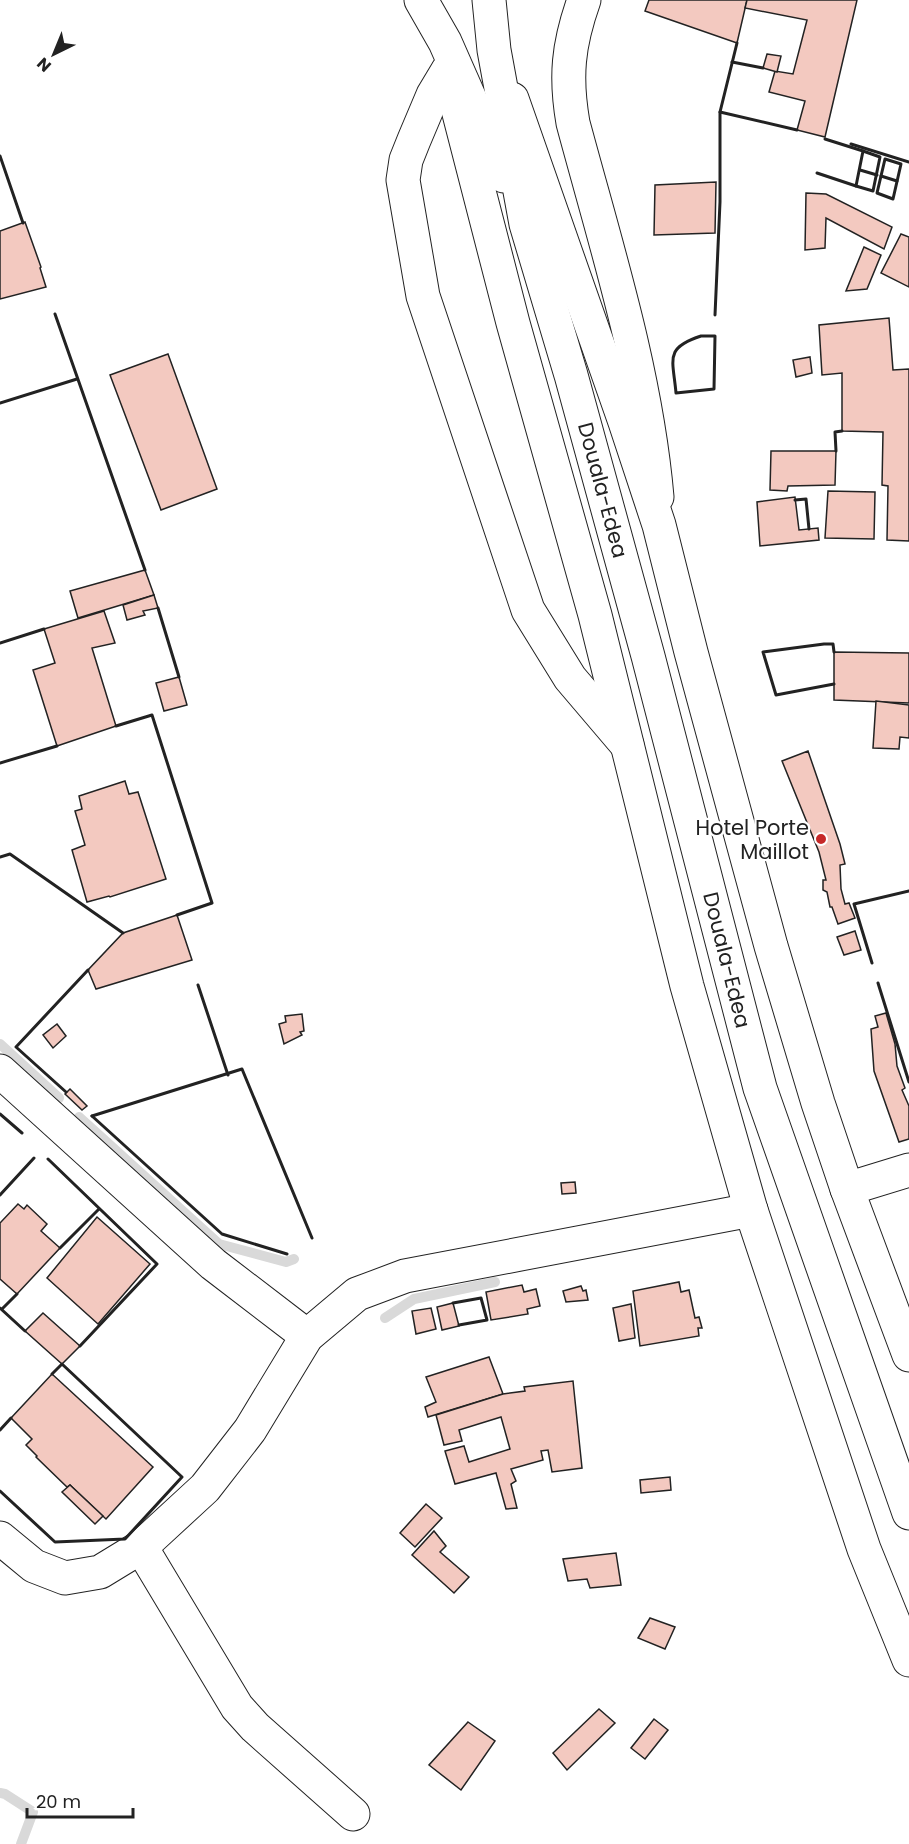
<svg xmlns="http://www.w3.org/2000/svg" width="909" height="1844" viewBox="0 0 909 1844" font-family="Poppins,sans-serif">
	<rect width="100%" height="100%" fill="#fff"/>
	<g fill="none" stroke-linecap="round" stroke-linejoin="round">
		<g stroke="#d9d9d9" stroke-width="10">
			<path d="M0,1044L59,1098"/>
			<path d="M79,1117L219,1244L286,1262L294,1259"/>
			<path d="M385,1318L414,1299L495,1282"/>
			<path d="M0,1793L5,1794L33,1812L21,1844"/>
		</g>
	</g>
	<g fill="#f3c9c0" stroke="#222" stroke-width="1.5">
		<path d="M649,0H747L737,43L645,11Z"/>
		<path d="M747,0H857L825,137L797,130L805,101L769,92L775,71L793,74L807,20L745,8Z"/>
		<path d="M767,54L781,56L777,72L763,68Z"/>
		<path d="M716,182L715,233L654,235L655,185Z"/>
		<path d="M806,193L826,194L892,227L884,249L826,218L825,248L805,250Z"/>
		<path d="M25,222L41,267L40,268L46,287L0,299V231Z"/>
		<path d="M901,234L909,237V287L881,273Z"/>
		<path d="M864,247L881,255L867,289L846,291Z"/>
		<path d="M889,318L893,370L909,369V541L887,540L888,486L882,485L883,432L842,431V373L822,375L819,325Z"/>
		<path d="M168,354L217,489L161,510L110,375Z"/>
		<path d="M810,357L812,373L796,377L793,360Z"/>
		<path d="M771,451H836L835,485L788,486L787,491L770,490Z"/>
		<path d="M828,491L875,492L874,539L825,538Z"/>
		<path d="M795,497L799,530L818,528L819,540L760,546L757,502Z"/>
		<path d="M145,570L154,595L78,618L70,591Z"/>
		<path d="M154,595L158,608L143,611L145,615L127,620L123,605Z"/>
		<path d="M104,611L115,643L92,648L116,726L57,746L33,670L55,663L44,629Z"/>
		<path d="M834,652L909,653V703L834,700Z"/>
		<path d="M179,677L187,705L164,711L156,683Z"/>
		<path d="M876,701L909,705V738L900,737L899,749L873,748Z"/>
		<path d="M808,751L840,844L845,864L840,865L841,889L845,904L849,903L855,918L838,924L832,907H830L827,892L823,890V880H826L819,852L782,761Z"/>
		<path d="M125,781L129,794L138,792L166,879L110,897L109,896L87,902L72,850L85,845L75,811L82,809L79,796Z"/>
		<path d="M177,915L192,960L96,989L88,970L123,933Z"/>
		<path d="M855,931L861,950L844,955L837,937Z"/>
		<path d="M886,1013L895,1044L897,1066L905,1088L902,1090L909,1106V1139L899,1142L874,1071L871,1029L878,1027L875,1016Z"/>
		<path d="M302,1014L304,1031L300,1032L302,1035L284,1044L279,1024L286,1022L285,1016Z"/>
		<path d="M57,1024L66,1036L53,1048L43,1035Z"/>
		<path d="M70,1089L87,1106L82,1110L65,1094Z"/>
		<path d="M575,1182L576,1193L562,1194L561,1183Z"/>
		<path d="M18,1204L24,1209L27,1205L47,1224L41,1231L60,1248L17,1294L0,1279V1223Z"/>
		<path d="M97,1217L150,1264L98,1324L47,1278Z"/>
		<path d="M679,1282L681,1292L689,1290L695,1318L699,1317L702,1328H698L699,1336L640,1346L633,1291Z"/>
		<path d="M522,1285L524,1292L536,1289L540,1306L527,1309L528,1314L491,1320L486,1292Z"/>
		<path d="M581,1286L583,1291L586,1290L588,1300L566,1302L563,1291Z"/>
		<path d="M453,1303L459,1326L442,1330L437,1307Z"/>
		<path d="M631,1304L635,1338L619,1341L613,1308Z"/>
		<path d="M431,1308L436,1329L416,1334L412,1311Z"/>
		<path d="M43,1313L80,1346L62,1364L25,1331Z"/>
		<path d="M489,1357L503,1394L428,1417L425,1407L436,1402L426,1377Z"/>
		<path d="M52,1374L153,1467L106,1519L70,1485L67,1487L36,1457L37,1456L26,1445L32,1439L11,1418Z"/>
		<path d="M573,1381L582,1468L552,1472L548,1450L541,1451L543,1460L511,1469L516,1481L511,1484L517,1508L506,1509L496,1473L455,1484L445,1451L464,1446L469,1462L510,1449L501,1417L459,1430L462,1441L444,1445L436,1415L503,1394L525,1391L524,1387Z"/>
		<path d="M670,1477L671,1490L641,1493L640,1480Z"/>
		<path d="M70,1485L103,1516L95,1524L62,1492Z"/>
		<path d="M426,1504L442,1518L415,1547L400,1533Z"/>
		<path d="M434,1531L446,1546L440,1552L469,1577L454,1593L412,1555Z"/>
		<path d="M616,1553L621,1585L590,1588L587,1579L568,1581L563,1559Z"/>
		<path d="M650,1618L675,1627L665,1649L638,1638Z"/>
		<path d="M599,1709L615,1723L567,1770L553,1753Z"/>
		<path d="M654,1719L668,1730L645,1759L631,1748Z"/>
		<path d="M468,1722L495,1741L461,1790L429,1765Z"/>
	</g>
	<g fill="none" stroke-linecap="round" stroke-linejoin="round">
		<defs>
			<g id="minor">
				<path d="M584,0C568,45 565,77 573,123C606,246 646,370 657,497"/>
				<path d="M448,70L433,95L414,140L406,160L403,180L423,296L528,610L570,678L627,745"/>
				<path d="M0,1071L213,1264L307,1336"/>
				<path d="M847,1189L909,1170"/>
				<path d="M0,1538L34,1566L65,1578L100,1572L141,1547L237,1707L255,1727L353,1814"/>
				<path d="M141,1547L205,1488L250,1430L307,1336L357,1294L405,1276L751,1210"/>
			</g>
			<g id="major">
				<path d="M448,71L513,323L595,615L687,986L751,1210L864,1549L909,1660"/>
				<path d="M512,99L625,422L659,525L691,652L771,946L818,1103L847,1189L909,1355"/>
			</g>
			<g id="highway">
				<path d="M421,0L445,42L504,176"/>
				<path d="M489,0L494,50L526,224L571,375L648,656L760,1088L909,1513"/>
			</g>
		</defs>
		<use href="#minor" stroke="#222" stroke-width="35"/>
		<use href="#major" stroke="#222" stroke-width="35"/>
		<use href="#highway" stroke="#222" stroke-width="35"/>
		<use href="#minor" stroke="#fff" stroke-width="33"/>
		<use href="#major" stroke="#fff" stroke-width="33"/>
		<use href="#highway" stroke="#fff" stroke-width="33"/>
		<g stroke="#222" stroke-width="3">
			<path d="M732,62L763,68"/>
			<path d="M720,112L797,130"/>
			<path d="M851,144L909,162"/>
			<path d="M0,156L23,223"/>
			<path d="M885,159L901,164L893,199L877,193Z"/>
			<path d="M860,170L877,175"/>
			<path d="M817,173L856,186L863,151L825,139"/>
			<path d="M881,176L897,181"/>
			<path d="M856,186L873,191L880,157L863,151"/>
			<path d="M55,314L145,570"/>
			<path d="M715,315L720,202V112L737,43"/>
			<path d="M701,336H715L714,389L676,393C673,359 664,348 701,336Z"/>
			<path d="M0,403L77,379"/>
			<path d="M836,451L835,432L842,431"/>
			<path d="M795,500L806,499L809,529"/>
			<path d="M158,608L179,677"/>
			<path d="M0,643L44,629"/>
			<path d="M834,652L833,644H824L763,652L776,695L834,684"/>
			<path d="M116,726L152,715L212,903L177,915"/>
			<path d="M0,763L57,746"/>
			<path d="M0,857L10,854L123,933"/>
			<path d="M872,963L854,904L909,891"/>
			<path d="M878,983L909,1082"/>
			<path d="M198,985L228,1075"/>
			<path d="M66,1092L16,1047L88,970"/>
			<path d="M0,1114L22,1133"/>
			<path d="M92,1116L242,1069L312,1238"/>
			<path d="M92,1116L222,1234L287,1254"/>
			<path d="M48,1159L157,1264L80,1346"/>
			<path d="M0,1195L34,1158"/>
			<path d="M60,1248L99,1209"/>
			<path d="M453,1303L481,1298L487,1320L459,1325"/>
			<path d="M0,1308L25,1331"/>
			<path d="M2,1309L17,1294"/>
			<path d="M0,1430L11,1418"/>
			<path d="M0,1491L55,1542L125,1539L182,1477L62,1364L52,1374"/>
		</g>
	</g>
	<circle fill="#c62828" stroke="#fff" stroke-width="2" cx="821" cy="839" r="6"/>
	<g text-anchor="middle" dominant-baseline="central" stroke-width="4.5" stroke-linejoin="round" paint-order="stroke">
		<g font-size="21" fill="#222" stroke="#fff">
			<text transform="translate(603 490) rotate(75)">Douala-Edea</text>
			<text transform="translate(727 960) rotate(76)">Douala-Edea</text>
		</g>
		<g font-size="21" fill="#222" stroke="#fff" text-anchor="end">
			<text x="809" y="827">Hotel Porte<tspan x="809" dy="24">Maillot</tspan></text>
		</g>
	</g>
	<g transform="translate(54 54) rotate(223)" stroke="#ffffff" stroke-width="4.5" paint-order="stroke">
	<path d="M0-4.5L10 22L0 15L-10 22Z" fill="#222222"/>
	<text y="-9" font-size="16" font-weight="bold" text-anchor="middle" fill="#222222">N</text>
	</g>
	<path d="M27 1808v9h106v-9" fill="none" stroke="#222222" stroke-width="3"/>
	<text x="36" y="1808" font-size="18" fill="#222222" stroke="#ffffff" stroke-width="4.5" paint-order="stroke">20 m</text>
</svg>
